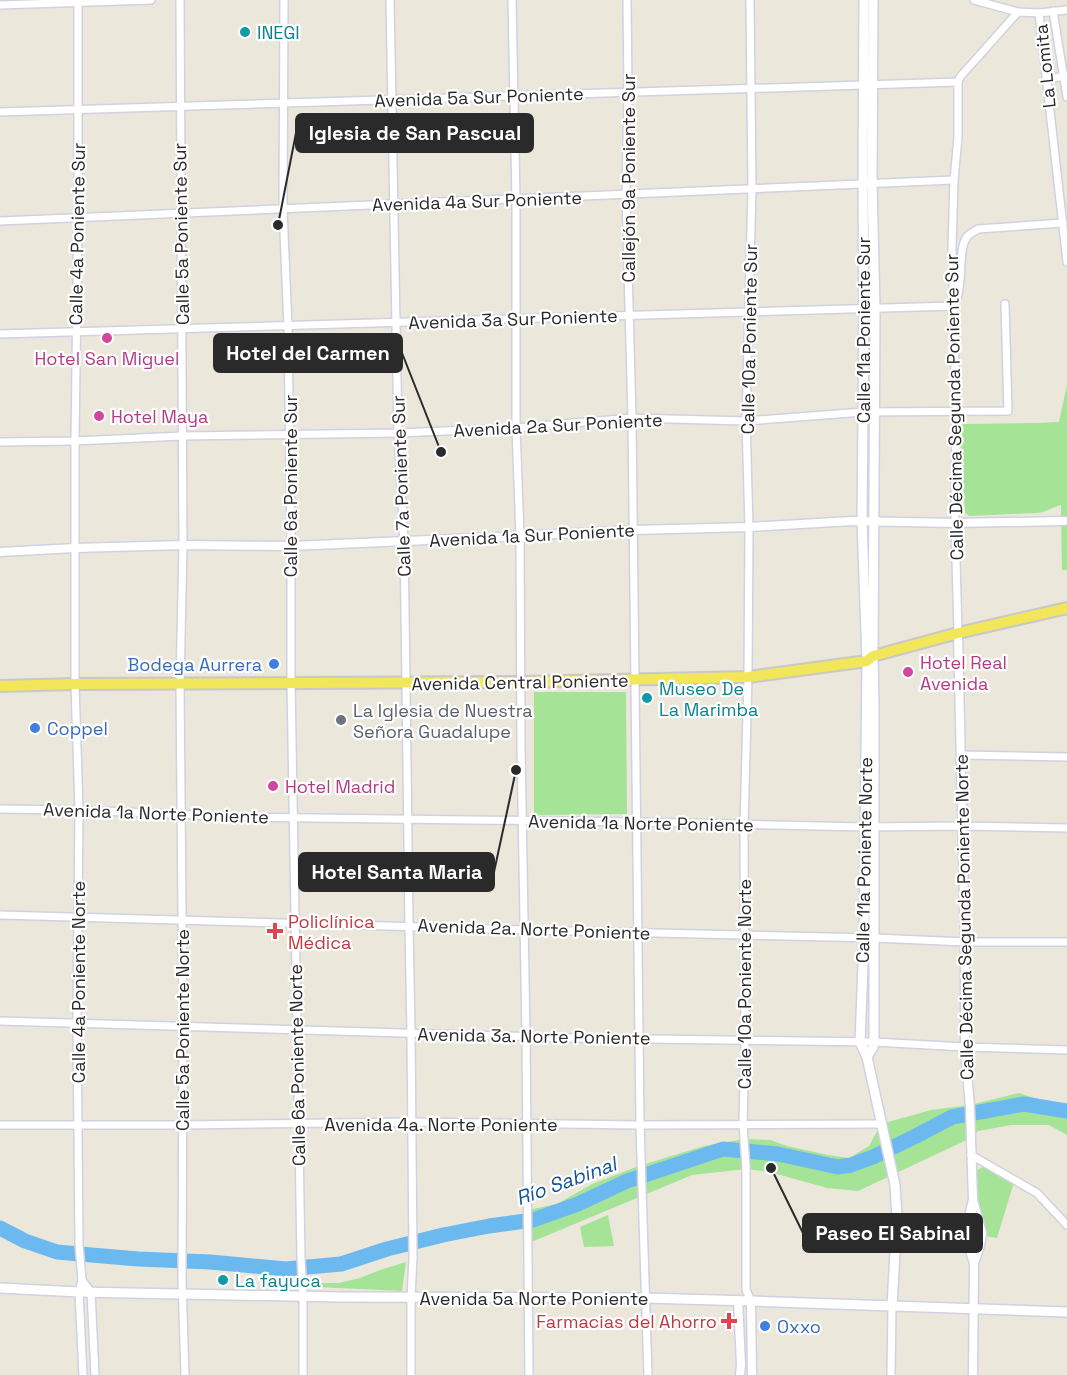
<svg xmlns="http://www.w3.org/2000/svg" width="1067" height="1375" viewBox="0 0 1067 1375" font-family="'Space Grotesk',sans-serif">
	<rect width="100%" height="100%" fill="#ece7db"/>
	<g fill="#a5e397">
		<path d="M1067,385V570H1062L1061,505C1053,507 1046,512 1038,513L969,516L965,513L960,431L962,425L964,424L1036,423L1059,422Z"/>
		<path d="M534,692H626L627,814L534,815Z"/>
		<path d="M1019,1093C1034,1098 1051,1104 1067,1103V1135L1049,1125H1011L978,1131L971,1138L858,1191L827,1188L770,1172L746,1169L692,1175L529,1243L528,1210L557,1204L592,1184L639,1166L704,1146L745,1139L770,1140L787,1146L828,1155L849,1158L869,1146L881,1124L931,1110L970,1105Z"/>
		<path d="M985,1166L1014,1182L997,1238L985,1236C982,1223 969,1181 976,1171C978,1169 983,1167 985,1166Z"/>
		<path d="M608,1215L614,1246L584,1247L580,1227Z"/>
		<path d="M406,1262L402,1291L317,1287L319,1283H339L360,1278L380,1270Z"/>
	</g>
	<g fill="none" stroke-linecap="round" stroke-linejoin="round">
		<path stroke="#6cb9f0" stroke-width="15" d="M0,1228L25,1241L57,1252L138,1259L210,1262L286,1269L341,1264L387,1249L443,1235L489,1226L533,1220L578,1204L627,1181L723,1149L778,1154L838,1167L851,1165L873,1157L916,1136L952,1117L1024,1104L1067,1111"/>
		<defs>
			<g id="minor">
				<path d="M78,0V218L75,441V684L79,810L77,1023L79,1244L82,1280L79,1292L83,1375"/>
				<path d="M180,0L183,545L180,684L183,1027L182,1280L185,1375"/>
				<path d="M284,0L283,209L288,326L291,546V683L301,1258L303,1296V1375"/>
				<path d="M390,0L398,433L404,541L406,683L409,926L411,1033L413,1258L411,1298V1375"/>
				<path d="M512,0L516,199V428L520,536L521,747L526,1036L529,1375"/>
				<path d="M627,0L628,92L626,194L632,418L640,1125L648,1375"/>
				<path d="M750,0L752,189L746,421L749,527L748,677L744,825L745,1041L743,1125L746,1167V1290L751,1301"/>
				<path d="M974,0L1018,12L1039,13L1067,10"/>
				<path d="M0,5L151,0"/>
				<path d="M1053,11L1067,97"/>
				<path d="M1039,13L1067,262"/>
				<path d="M1046,79L1067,76"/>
				<path d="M0,112L958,82"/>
				<path d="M0,221L954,180"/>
				<path d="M0,334L953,306C966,288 955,244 970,234C972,232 976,231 978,229L1063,223"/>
				<path d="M0,442L75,441L182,436L398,433L516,428L632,418L746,421L863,412L1008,411L1005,304"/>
				<path d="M958,633L955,523L956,412L952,247L954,180L958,137V82L960,77L1018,12"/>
				<path d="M961,755L1067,757"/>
				<path d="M0,809L79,810L241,817L637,822L864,827L962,826L1067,828"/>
				<path d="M0,915L525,930L875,938L965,942H1067"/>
				<path d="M0,1021L573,1038L874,1042L965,1047L1067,1050"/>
				<path d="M0,1125H183L412,1122L640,1125L881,1124"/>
				<path d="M971,1155L1037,1193L1067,1225"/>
				<path d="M82,1280L91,1292L95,1375"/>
				<path d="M891,1375L892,1306"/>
			</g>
			<g id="tertiary">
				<path d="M0,552L75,548L183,545L291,546L520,536L633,530L749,527L852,521L955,523L1064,521"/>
				<path d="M958,633L965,942V1047L970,1108L973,1200L982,1233L980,1246L974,1263"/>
				<path d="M738,1300L741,1365L740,1375"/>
				<path d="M751,1301L752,1375"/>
				<path d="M973,1375L974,1263C964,1236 966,1227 973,1200"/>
			</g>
			<g id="secondary">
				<path d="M864,0L863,184L864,309L862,521L867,661L864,938L860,1042L867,1057L895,1185L897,1217L892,1306"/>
				<path d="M867,1057L873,1047L874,1042V707L873,656L875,309L872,184L873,0"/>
				<path d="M0,1288L79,1292L340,1297L645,1298L751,1301L1067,1312"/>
			</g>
			<path id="primary" d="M0,686L75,684L521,682L748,677L867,661L873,656L958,633L1067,608"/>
		</defs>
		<use href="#minor" stroke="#d0d1e3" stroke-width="10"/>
		<use href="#tertiary" stroke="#d0d1e3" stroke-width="11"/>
		<use href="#secondary" stroke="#d0d1e3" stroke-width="12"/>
		<use href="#primary" stroke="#c8c8c8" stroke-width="14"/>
		<use href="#minor" stroke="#fff" stroke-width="7"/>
		<use href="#tertiary" stroke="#fff" stroke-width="8"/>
		<use href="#secondary" stroke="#fff" stroke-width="9"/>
		<use href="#primary" stroke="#f2e65a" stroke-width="10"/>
	</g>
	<g fill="#0f9aa8" stroke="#fff" stroke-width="2">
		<circle cx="245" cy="32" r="6"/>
		<circle cx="647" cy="698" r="6"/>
		<circle cx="223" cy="1280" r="6"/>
	</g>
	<g fill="#d1479c" stroke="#fff" stroke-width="2">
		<circle cx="107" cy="338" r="6"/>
		<circle cx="99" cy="416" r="6"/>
		<circle cx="908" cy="672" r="6"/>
		<circle cx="273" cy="786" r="6"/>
	</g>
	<g fill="#3f7fe0" stroke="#fff" stroke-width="2">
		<circle cx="274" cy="664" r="6"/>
		<circle cx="35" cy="728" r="6"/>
		<circle cx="765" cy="1326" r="6"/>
	</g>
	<circle fill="#6b7280" stroke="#fff" stroke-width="2" cx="341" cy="720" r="6"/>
	<g fill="#e0444e" stroke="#fff" stroke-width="2">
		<path d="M272 922h6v6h6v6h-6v6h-6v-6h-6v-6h6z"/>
		<path d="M726 1312h6v6h6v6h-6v6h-6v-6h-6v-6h6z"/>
	</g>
	<g text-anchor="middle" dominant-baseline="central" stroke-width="4.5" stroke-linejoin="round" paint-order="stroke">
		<g font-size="18" fill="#0d838f" stroke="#fff" text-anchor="start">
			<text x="257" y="32">INEGI</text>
			<text x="659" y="688">Museo De<tspan x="659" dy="21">La Marimba</tspan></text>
			<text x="235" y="1280">La fayuca</text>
		</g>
		<g font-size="18" fill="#2a2a2a" stroke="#fff">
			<text transform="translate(1045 66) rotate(-96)">La Lomita</text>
			<text transform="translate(479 97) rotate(-2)">Avenida 5a Sur Poniente</text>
			<text transform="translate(628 178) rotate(-90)">Callejón 9a Poniente Sur</text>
			<text transform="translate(477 201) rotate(-2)">Avenida 4a Sur Poniente</text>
			<text transform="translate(77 234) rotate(-89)">Calle 4a Poniente Sur</text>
			<text transform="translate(181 234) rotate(-91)">Calle 5a Poniente Sur</text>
			<text transform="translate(513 319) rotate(-2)">Avenida 3a Sur Poniente</text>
			<text transform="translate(863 330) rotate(-90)">Calle 11a Poniente Sur</text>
			<text transform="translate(749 339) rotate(-89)">Calle 10a Poniente Sur</text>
			<text transform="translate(954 407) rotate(-91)">Calle Décima Segunda Poniente Sur</text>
			<text transform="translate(558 425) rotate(-3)">Avenida 2a Sur Poniente</text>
			<text transform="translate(290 486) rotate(-90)">Calle 6a Poniente Sur</text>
			<text transform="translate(401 486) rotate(-92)">Calle 7a Poniente Sur</text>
			<text transform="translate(532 535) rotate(-3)">Avenida 1a Sur Poniente</text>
			<text transform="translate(520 682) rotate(-1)">Avenida Central Poniente</text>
			<text transform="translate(156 813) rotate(2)">Avenida 1a Norte Poniente</text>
			<text transform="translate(641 823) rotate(1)">Avenida 1a Norte Poniente</text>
			<text transform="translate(864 860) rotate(-89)">Calle 11a Poniente Norte</text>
			<text transform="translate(964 917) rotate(-91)">Calle Décima Segunda Poniente Norte</text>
			<text transform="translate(534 929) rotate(2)">Avenida 2a. Norte Poniente</text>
			<text transform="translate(78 982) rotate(-90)">Calle 4a Poniente Norte</text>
			<text transform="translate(744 984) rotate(-90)">Calle 10a Poniente Norte</text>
			<text transform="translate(182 1030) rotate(-90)">Calle 5a Poniente Norte</text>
			<text transform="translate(534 1036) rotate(1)">Avenida 3a. Norte Poniente</text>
			<text transform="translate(297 1065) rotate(-91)">Calle 6a Poniente Norte</text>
			<text x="441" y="1124">Avenida 4a. Norte Poniente</text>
			<text x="534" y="1298">Avenida 5a Norte Poniente</text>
		</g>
		<g font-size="18" fill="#b23c85" stroke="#fff" text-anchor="start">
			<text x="107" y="358" text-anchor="middle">Hotel San Miguel</text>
			<text x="111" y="416">Hotel Maya</text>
			<text x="920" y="662">Hotel Real<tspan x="920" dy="21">Avenida</tspan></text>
			<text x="285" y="786">Hotel Madrid</text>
		</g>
		<g font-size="18" fill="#366cbe" stroke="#fff" text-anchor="start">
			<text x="262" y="664" text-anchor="end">Bodega Aurrera</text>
			<text x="47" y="728">Coppel</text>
			<text x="777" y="1326">Oxxo</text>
		</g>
		<g font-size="18" fill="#5b616d" stroke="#fff" text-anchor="start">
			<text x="353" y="710">La Iglesia de Nuestra<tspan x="353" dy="21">Señora Guadalupe</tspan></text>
		</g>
		<g font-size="18" fill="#be3a42" stroke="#fff" text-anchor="start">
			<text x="288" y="921">Policlínica<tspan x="288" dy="21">Médica</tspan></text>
			<text x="717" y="1321" text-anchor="end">Farmacias del Ahorro</text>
		</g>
		<g font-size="20" font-style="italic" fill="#0c549b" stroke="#fff">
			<text transform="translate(566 1181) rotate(-20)">Río Sabinal</text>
		</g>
	</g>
	<path fill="none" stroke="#2a2a2a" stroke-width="2" d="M278 225L296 133M441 452L402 353M516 770L494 872M771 1168L803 1233"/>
	<g fill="#2a2a2a" stroke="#fff" stroke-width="2">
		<circle cx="278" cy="225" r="6"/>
		<circle cx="441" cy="452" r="6"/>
		<circle cx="516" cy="770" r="6"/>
		<circle cx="771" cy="1168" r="6"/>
	</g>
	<g fill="#2a2a2a" stroke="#2a2a2a" stroke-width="2">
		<rect x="296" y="114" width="237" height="38" rx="6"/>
		<rect x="214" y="334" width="188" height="38" rx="6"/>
		<rect x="299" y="853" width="195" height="38" rx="6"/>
		<rect x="803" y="1214" width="179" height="38" rx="6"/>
	</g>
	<g font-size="20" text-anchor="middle" font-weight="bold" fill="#fff">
		<text x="415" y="140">Iglesia de San Pascual</text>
		<text x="308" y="360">Hotel del Carmen</text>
		<text x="397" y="879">Hotel Santa Maria</text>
		<text x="893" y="1240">Paseo El Sabinal</text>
	</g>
</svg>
